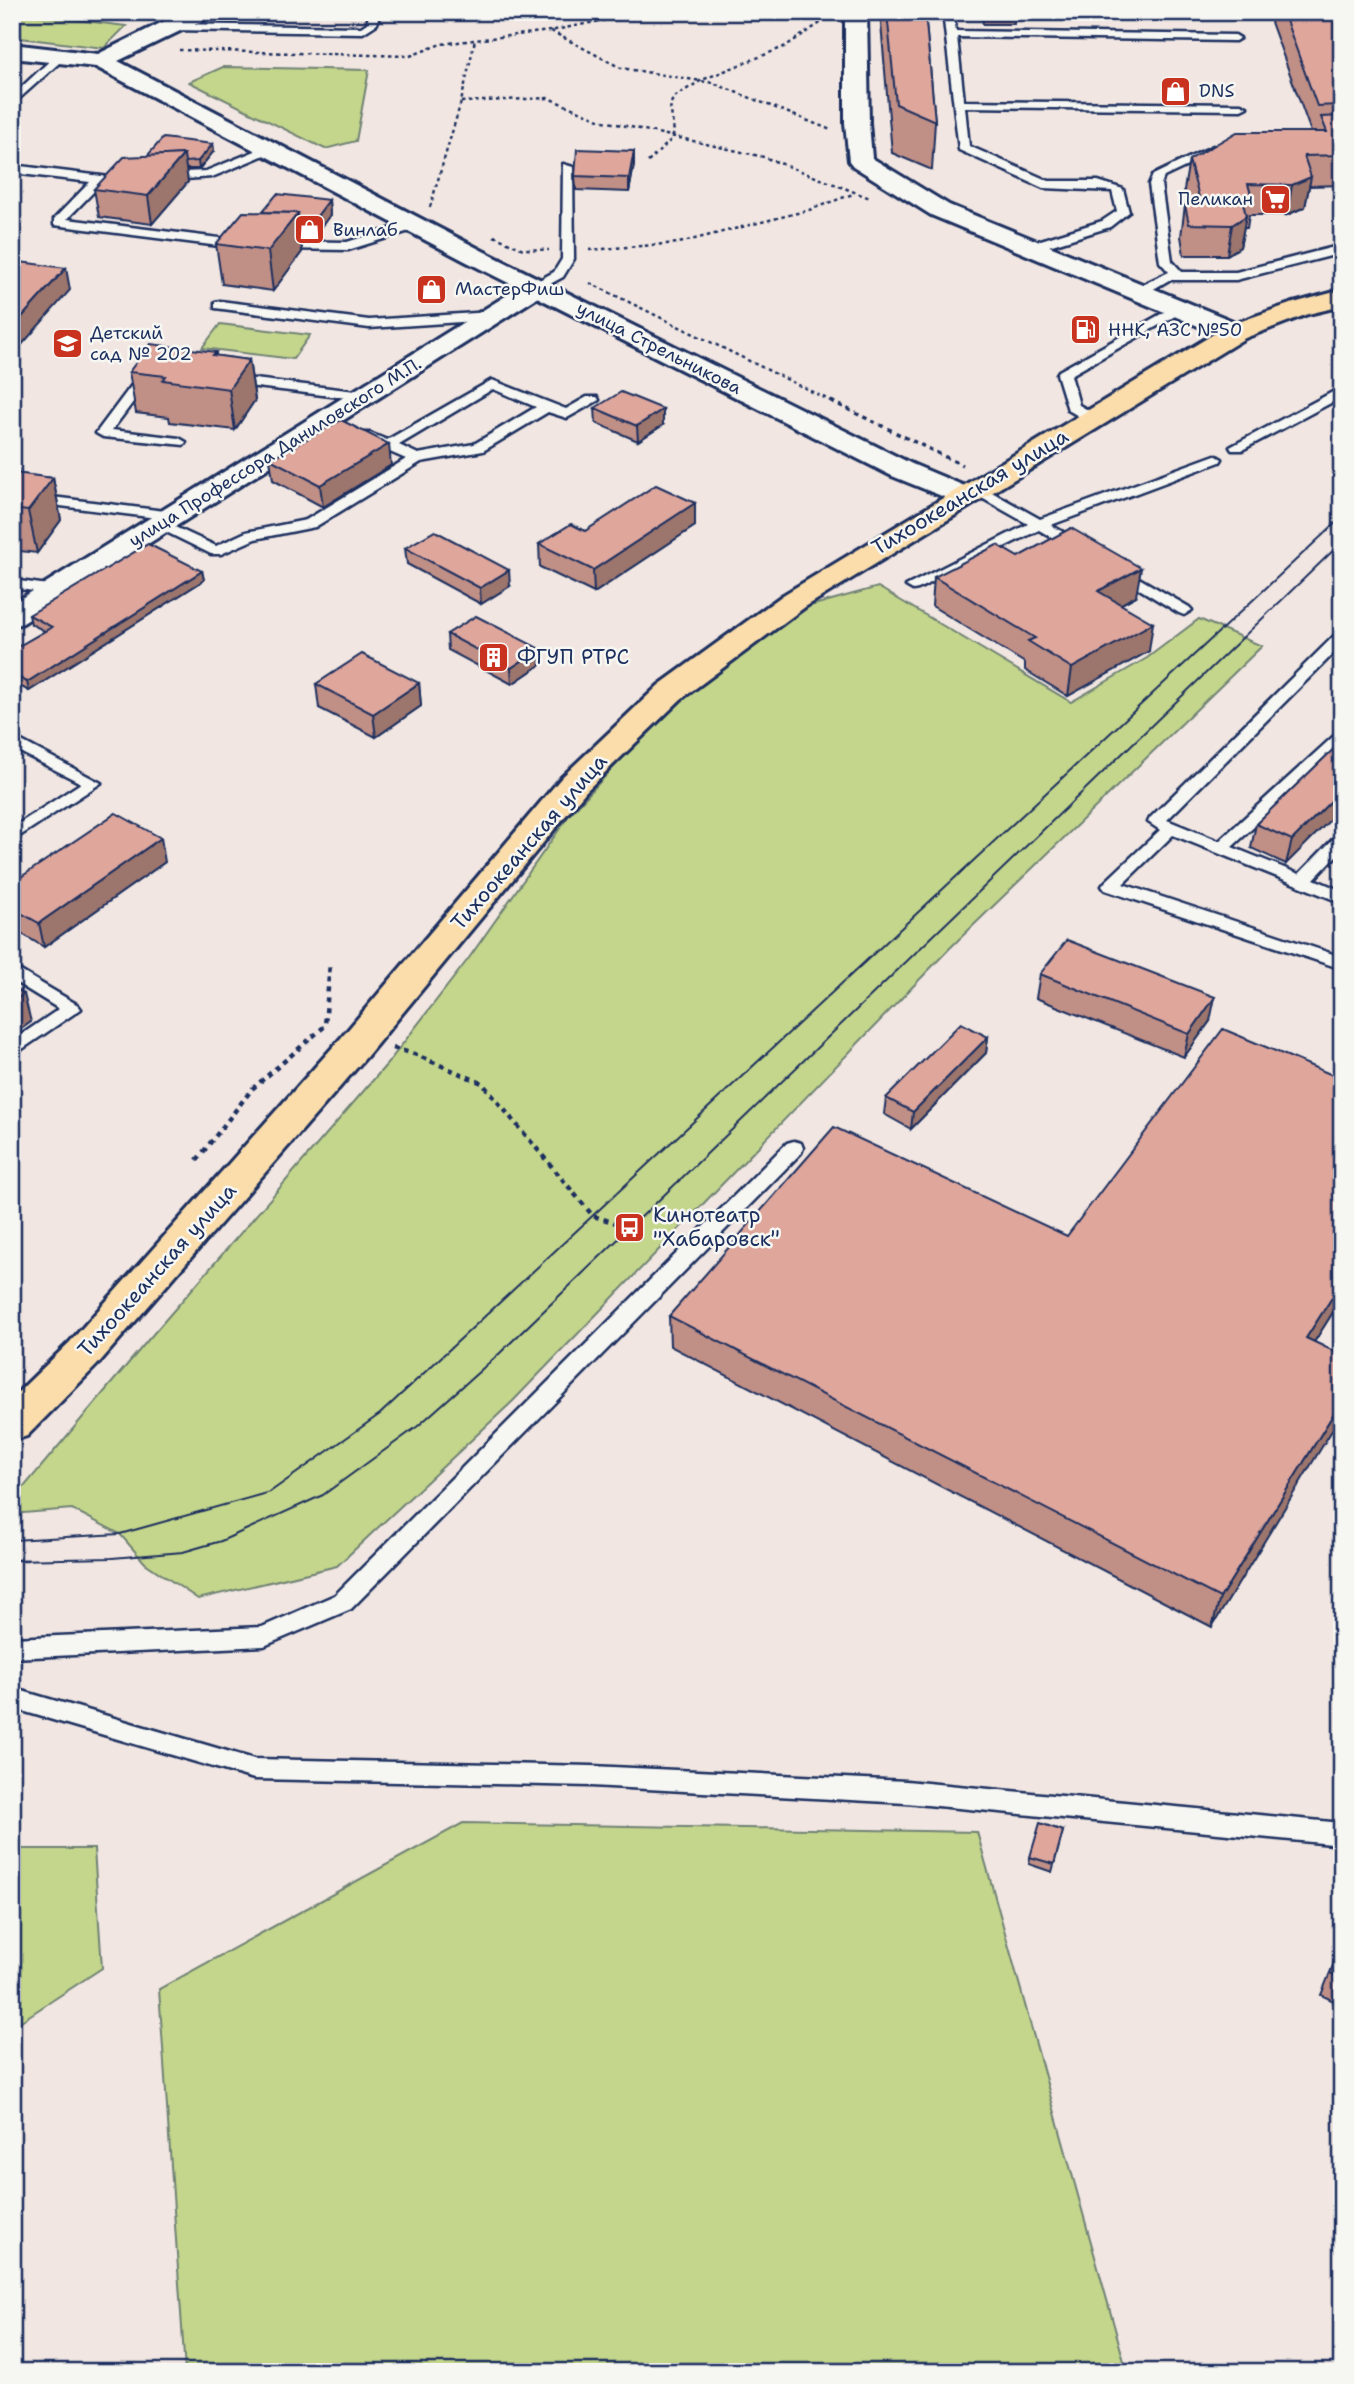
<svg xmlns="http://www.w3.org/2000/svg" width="1354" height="2384" viewBox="0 0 1354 2384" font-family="'Shantell Sans',sans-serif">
	<rect width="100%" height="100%" fill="#f1e6e1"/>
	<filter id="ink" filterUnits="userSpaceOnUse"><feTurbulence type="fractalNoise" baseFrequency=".0143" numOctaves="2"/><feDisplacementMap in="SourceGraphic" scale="14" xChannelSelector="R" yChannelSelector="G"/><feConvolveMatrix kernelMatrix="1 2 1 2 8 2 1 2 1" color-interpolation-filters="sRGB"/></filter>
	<g filter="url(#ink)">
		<g fill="#c4d68b" stroke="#708274" stroke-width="2">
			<path d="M12,12L126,26L104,48L12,37Z"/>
			<path d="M223,67L369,70L356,141L325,149L189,82Z"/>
			<path d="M220,324L310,335L293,359L202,348Z"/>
			<path d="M878,587L1071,702L1147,658L1199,619L1262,646L949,949L513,1401L337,1566L198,1599L145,1563L120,1534L72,1509L12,1514V1501L148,1340L387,1064L469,958L570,814L653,725L734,655L803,608Z"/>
			<path d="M463,1823L977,1832L1127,2372H185L159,1989Z"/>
			<path d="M12,1849H94L102,1968L12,2027Z"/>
		</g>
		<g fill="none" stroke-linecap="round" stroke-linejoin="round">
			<defs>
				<g id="lane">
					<path d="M370,12H380L377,24L363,33L171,30L166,27L171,24L361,27L367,23Z"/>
					<path d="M943,12H953L956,31L1235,35L1240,38L1235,41L957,37L964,101L1241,104L1247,107L1241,110L965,107L969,146L1049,181H1098L1123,189L1129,212L1110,227L1036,250H1028V244L1102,221L1117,211L1112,191L1043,188L959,150Z"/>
					<path d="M57,54L67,56L12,105V96Z"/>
					<path d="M270,145L274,147V151L212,177L160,181L154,177L160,173L206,171Z"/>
					<path d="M1213,146L1219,150L1217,152L1164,177L1161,184L1172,261L1182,272H1236L1342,245V253L1236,280H1169L1145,294H1135V288L1169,272L1160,262L1149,184L1153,175Z"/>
					<path d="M563,164L573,167L574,259L563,277L537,291L531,287L532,284L554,272L562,259Z"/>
					<path d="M12,165L110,177V183H102L67,219L243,241L249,245L243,249L54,225V219L90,182L12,173Z"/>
					<path d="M415,221L421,225L419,228L348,250L277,249L271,245L277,241L347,242Z"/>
					<path d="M220,301L369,320L491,312L497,316L491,320L369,328L215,308V302Z"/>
					<path d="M1179,304L1185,308L1184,311L1071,375L1079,405L1097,415V421H1087L1068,410L1057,374L1059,371Z"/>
					<path d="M148,369L155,373L112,430L179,438L186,442L184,445L103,437L96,433L143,370Z"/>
					<path d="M229,376L364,392L371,396L364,400L224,383V377Z"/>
					<path d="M492,380L566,409L587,397H597L599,400L567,418L548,412L483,451L421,462L315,527L255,539L221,554H211L152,525L159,521L164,522L216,546L246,532L306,520L406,459L360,439V433H370L387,440ZM493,389L536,407L474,444L418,454L399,445Z"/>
					<path d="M1342,387V397L1242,450H1232L1230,447Z"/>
					<path d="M1215,455L1222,459L1220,462L1051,525L1085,545L1087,548L1085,551H1075L1039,530L918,589L913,590L906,586L1028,524L971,492V486H981L1040,519Z"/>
					<path d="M12,492L173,512L180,516L173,520L12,500Z"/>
					<path d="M1118,566L1189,607L1192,610L1184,615L1179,613L1113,573L1111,570Z"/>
					<path d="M12,580L55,586L62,590L55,594L12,588Z"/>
					<path d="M1342,631V645L1167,820L1219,841L1336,734L1342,732V746L1232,847L1299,874L1336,836L1342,835V850L1314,879L1342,891V903L1173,835L1123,884L1342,957V969L1105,890L1102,886L1105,882L1160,830L1148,822L1150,818L1337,633Z"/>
					<path d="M12,736L101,783L12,841V828L81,783L12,748Z"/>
					<path d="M12,966L78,1005L81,1009L12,1056V1041L59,1009L12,980Z"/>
					<path d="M794,1141L801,1143L803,1148L801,1153L351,1609L264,1646L12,1658V1638L262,1627L335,1595L787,1143Z"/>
					<path d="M12,1688L254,1759L591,1766L906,1781L1342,1823V1845L906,1803L591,1786L254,1779L12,1708Z"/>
				</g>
				<g id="street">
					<path d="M845,12H867L869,123L872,158L949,205L1245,326L1249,332L1245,338L1236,340L1227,338L931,215L853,166L849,161L845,123Z"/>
					<path d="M537,279L546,282L550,287L546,292L23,623L12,626V604L528,282Z"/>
				</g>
				<path id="secondary" d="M183,12H212L209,17L118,61L483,251L912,464L974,490L978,496L974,502L964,505L892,476L465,261L96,67L12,58V44L98,54Z"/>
				<path id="primary" d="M1342,290V306L1308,314L1245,338L805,607L681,699L586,791L367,1056L97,1365L27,1436L12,1441V1398L69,1343L341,1038L562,777L659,685L783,595L1227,326L1290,304Z"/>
			</defs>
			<use href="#lane" stroke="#1b2f5e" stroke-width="5"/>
			<use href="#street" stroke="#1b2f5e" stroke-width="6"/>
			<use href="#secondary" stroke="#1b2f5e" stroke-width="6"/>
			<use href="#primary" stroke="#1b2f5e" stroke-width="6"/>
			<g stroke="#1b2f5e" stroke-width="2.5" stroke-dasharray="3.5 3.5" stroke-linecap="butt">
				<path d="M551,31L621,68L713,83L831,130"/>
				<path d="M179,50L410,56L441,44L550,31L600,21L691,12"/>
				<path d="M461,102L548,98L604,121L764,157L870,198"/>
				<path d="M648,162L672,139L674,132L670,105L674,97L702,80L784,47L831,16"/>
				<path d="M430,207L461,102L475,40"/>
				<path d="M494,236L523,249L549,250"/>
				<path d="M589,250L679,243L809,210L853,194"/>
				<path d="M590,283L835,403"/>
			</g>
			<path stroke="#1b2f5e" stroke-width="3.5" stroke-dasharray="4.5 4.5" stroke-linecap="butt" d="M831,401L962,465"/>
			<g stroke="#1b2f5e" stroke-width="4.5" stroke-dasharray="5 5" stroke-linecap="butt">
				<path d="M393,1048L414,1054L482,1083L593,1216L630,1227"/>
				<path d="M197,1160L252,1089L325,1026L330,963"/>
			</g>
			<use href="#lane" fill="#f6f6f2" fill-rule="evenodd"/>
			<use href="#street" fill="#f6f6f2" fill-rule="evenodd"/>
			<use href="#secondary" fill="#f6f6f2" fill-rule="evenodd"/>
			<use href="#primary" fill="#fbddab" fill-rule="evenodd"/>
			<g stroke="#1b2f5e" stroke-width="2">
				<path d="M12,1540L120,1534L270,1492L380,1414L1342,517"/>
				<path d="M12,1560L112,1558L183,1552L221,1541L323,1495L418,1426L500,1353L1342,542"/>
			</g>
			<path stroke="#1b2f5e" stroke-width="2.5" d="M12,1560H27"/>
		</g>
		<g fill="#c08f86" stroke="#1b2f5e" stroke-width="2">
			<path d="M517,12H558L557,19L523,17Z"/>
			<path d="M880,12H925L935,121L932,170L892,153Z"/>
			<path d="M981,12H1015L1014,24H983Z"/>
			<path d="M1272,12H1342V185L1309,186L1305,207L1287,215H1249L1247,228H1244L1240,247L1227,255H1184L1181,236L1185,205L1188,203L1184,190L1189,160L1311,132L1271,22Z"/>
			<path d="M213,144L214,151L199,169H186L188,182L152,224L99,217L94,189L147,156Z"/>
			<path d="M634,165L629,192L576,190L575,176Z"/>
			<path d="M329,200L330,215L312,239H301L302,252L273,291L222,284L216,244Z"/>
			<path d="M216,352V356L249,360L255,400L235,430L170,422L169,417L136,413L129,372Z"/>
			<path d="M595,408L663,425L638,441L596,423Z"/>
			<path d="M270,459L391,465L323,507L273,480Z"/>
			<path d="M12,469L18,470V474L53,478L61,520L37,553L12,550Z"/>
			<path d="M695,503V526L594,593L540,567L539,544L585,531Z"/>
			<path d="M405,548L510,586L481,604L407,564Z"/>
			<path d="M1018,557L1136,596L1121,604L1149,651L1068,696L1025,670V663L932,606L934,577Z"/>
			<path d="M202,571L204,580L29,691L12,682V650L45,631L31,624L29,615Z"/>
			<path d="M447,634L540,649V665L512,684L448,650Z"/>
			<path d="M419,683L421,706L376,737L319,708L316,684Z"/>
			<path d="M1342,741L1286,864L1251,848L1256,824Z"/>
			<path d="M165,862L44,947L12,928V883Z"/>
			<path d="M1040,974L1210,1021L1184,1057L1036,998Z"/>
			<path d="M988,1037L986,1053L911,1129L884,1114L886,1098Z"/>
			<path d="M1342,1079V1298L1314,1342L1212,1627L670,1346L669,1316L1067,1236Z"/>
			<path d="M1063,1831L1052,1872L1029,1864L1030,1857Z"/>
			<path d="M1342,1943V2005L1321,1995Z"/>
		</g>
		<g fill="#9c746d" stroke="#1b2f5e" stroke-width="2">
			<path d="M12,57L16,76L12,80Z"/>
			<path d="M213,144L214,151L199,169L198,161Z"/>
			<path d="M634,151V165L629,192V178Z"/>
			<path d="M184,154L188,182L152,224L148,196Z"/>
			<path d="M1311,177L1305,207L1287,215L1292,185Z"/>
			<path d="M329,200L330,215L312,239L311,224Z"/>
			<path d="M298,213L302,252L273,291L268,251Z"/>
			<path d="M1246,216L1240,247L1227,255L1232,225Z"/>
			<path d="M66,268L70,290L12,356V328Z"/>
			<path d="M249,360L255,400L235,430L229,389Z"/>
			<path d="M663,409V425L638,441L637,426Z"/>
			<path d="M389,444L391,465L323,507L320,485Z"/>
			<path d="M53,478L61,520L37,553L28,511Z"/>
			<path d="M695,503V526L594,593L593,570Z"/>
			<path d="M1141,568L1136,596L1094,619L1098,591Z"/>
			<path d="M509,570L510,586L481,604L480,588Z"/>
			<path d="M202,571L204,580L29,691L27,682Z"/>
			<path d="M1153,623L1149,651L1068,696L1072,668Z"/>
			<path d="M540,649V665L512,684L511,668Z"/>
			<path d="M419,683L421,706L376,737L373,714Z"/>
			<path d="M1342,790V808L1286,864L1292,840Z"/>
			<path d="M161,838L165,862L44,947L39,923Z"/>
			<path d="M24,994L31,1022L12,1035V1001Z"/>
			<path d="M1215,997L1210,1021L1184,1057L1189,1034Z"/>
			<path d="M988,1037L986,1053L911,1129L913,1112Z"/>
			<path d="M1342,1282V1298L1297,1369L1306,1338Z"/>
			<path d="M1342,1400V1414L1212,1627L1220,1598Z"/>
		</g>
		<g fill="#dfa69c" stroke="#1b2f5e" stroke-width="2">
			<path d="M887,12H925L935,121L896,104Z"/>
			<path d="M1283,12H1342V106L1339,105L1317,106Z"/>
			<path d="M1342,116V155L1304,156L1311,177L1292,185L1248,184L1252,198H1242L1246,216L1232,225L1189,224L1185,205L1199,197L1189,160L1237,132H1327L1321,117Z"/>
			<path d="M163,138L213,144L198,161L185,162L184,154L147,156Z"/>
			<path d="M577,149L634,151L629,178L575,176Z"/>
			<path d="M184,154L148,196L94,189L124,157Z"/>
			<path d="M277,194L329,200L311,224H299L298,213L262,212Z"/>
			<path d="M243,212L298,213L268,251L216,244Z"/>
			<path d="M12,261L66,268L12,328Z"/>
			<path d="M150,344L216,352L213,355L249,360L229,389L163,380L166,376L129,372Z"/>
			<path d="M621,392L663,409L637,426L595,408Z"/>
			<path d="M341,420L389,444L320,485L270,459Z"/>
			<path d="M12,469L18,470L15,473L53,478L28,511L12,509Z"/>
			<path d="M656,485L695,503L593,570L539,544L571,524L585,531Z"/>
			<path d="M1071,528L1141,568L1098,591L1153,623L1072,668L1028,641L1035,638L934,577L997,545L1018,557Z"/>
			<path d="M435,531L509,570L480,588L405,548Z"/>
			<path d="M148,544L202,571L27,682L12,674V650L52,627L29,615Z"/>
			<path d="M476,616L540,649L511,668L447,634Z"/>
			<path d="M362,654L419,683L373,714L316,684Z"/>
			<path d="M1342,741V790L1292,840L1256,824Z"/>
			<path d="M116,813L161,838L39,923L12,908V883Z"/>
			<path d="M1067,940L1215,997L1189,1034L1040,974Z"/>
			<path d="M12,986L24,994L12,1001Z"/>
			<path d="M961,1023L988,1037L913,1112L886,1098Z"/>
			<path d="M1223,1029L1342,1079V1282L1306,1338L1342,1355V1400L1220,1598L669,1316L834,1127L1067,1236Z"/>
			<path d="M1040,1823L1063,1831L1054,1864L1030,1857Z"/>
			<path d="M1342,1944V1980L1330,1974Z"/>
		</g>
	</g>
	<defs>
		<symbol id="shop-square" viewBox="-11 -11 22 22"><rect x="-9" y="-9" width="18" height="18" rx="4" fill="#c8321e" stroke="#f6f6f2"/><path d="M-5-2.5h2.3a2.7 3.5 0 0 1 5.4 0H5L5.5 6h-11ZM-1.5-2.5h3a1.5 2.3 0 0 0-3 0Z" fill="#fff"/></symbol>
		<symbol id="supermarket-square" viewBox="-11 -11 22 22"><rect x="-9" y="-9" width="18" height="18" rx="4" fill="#c8321e" stroke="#f6f6f2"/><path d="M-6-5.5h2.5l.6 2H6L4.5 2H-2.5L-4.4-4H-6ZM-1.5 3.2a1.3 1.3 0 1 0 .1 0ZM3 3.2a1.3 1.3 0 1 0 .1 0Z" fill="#fff"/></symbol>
		<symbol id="fuel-square" viewBox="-11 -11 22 22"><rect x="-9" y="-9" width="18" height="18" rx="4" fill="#c8321e" stroke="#f6f6f2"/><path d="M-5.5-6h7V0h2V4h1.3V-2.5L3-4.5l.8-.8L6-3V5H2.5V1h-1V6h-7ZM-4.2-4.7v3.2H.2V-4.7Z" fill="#fff"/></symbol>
		<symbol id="school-square" viewBox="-11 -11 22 22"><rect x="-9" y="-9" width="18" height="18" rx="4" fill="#c8321e" stroke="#f6f6f2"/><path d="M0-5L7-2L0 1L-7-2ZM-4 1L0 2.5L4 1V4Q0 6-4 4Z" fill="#fff"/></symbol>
		<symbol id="building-square" viewBox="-11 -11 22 22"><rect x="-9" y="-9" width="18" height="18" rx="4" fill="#c8321e" stroke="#f6f6f2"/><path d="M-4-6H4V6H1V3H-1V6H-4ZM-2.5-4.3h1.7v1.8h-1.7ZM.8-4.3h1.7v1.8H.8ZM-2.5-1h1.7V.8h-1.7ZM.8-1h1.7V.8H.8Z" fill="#fff"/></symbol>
		<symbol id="bus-square" viewBox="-11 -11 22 22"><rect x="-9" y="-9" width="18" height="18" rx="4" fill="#c8321e" stroke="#f6f6f2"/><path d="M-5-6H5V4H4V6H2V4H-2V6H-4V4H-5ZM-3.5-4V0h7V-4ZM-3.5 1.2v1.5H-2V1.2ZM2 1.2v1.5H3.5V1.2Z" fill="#fff"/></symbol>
	</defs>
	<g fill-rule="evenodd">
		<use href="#shop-square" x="1158" y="74" width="35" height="35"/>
		<use href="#supermarket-square" x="1258" y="182" width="35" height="35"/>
		<use href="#shop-square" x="292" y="212" width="35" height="35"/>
		<use href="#shop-square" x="414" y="272" width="35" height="35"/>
		<use href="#fuel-square" x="1068" y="312" width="35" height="35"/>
		<use href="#school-square" x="50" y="326" width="35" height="35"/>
		<use href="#building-square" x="476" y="640" width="35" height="35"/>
		<use href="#bus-square" x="612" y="1210" width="35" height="35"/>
	</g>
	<g text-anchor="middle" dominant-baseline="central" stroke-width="5" stroke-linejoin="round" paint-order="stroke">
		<g font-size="18" fill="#1b2f5e" stroke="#f6f6f2" text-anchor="start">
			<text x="1199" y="91">DNS</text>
			<text x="1253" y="199" text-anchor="end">Пеликан</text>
			<text x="333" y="230">Винлаб</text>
			<text x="455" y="289">МастерФиш</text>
			<text x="1108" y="330">ННК, АЗС №50</text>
			<text x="90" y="333">Детский<tspan x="90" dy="21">сад № 202</tspan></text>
		</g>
		<g font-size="18" fill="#1b2f5e" stroke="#f6f6f2">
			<text transform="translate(659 348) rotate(27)">улица Стрельникова</text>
			<text transform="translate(275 452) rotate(-32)">улица Профессора Даниловского М.П.</text>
		</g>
		<g font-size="21" fill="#1b2f5e" stroke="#f6f6f2">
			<text transform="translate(970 492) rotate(-31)">Тихоокеанская улица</text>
			<text transform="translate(529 842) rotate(-49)">Тихоокеанская улица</text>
			<text transform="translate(157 1270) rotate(-48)">Тихоокеанская улица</text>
		</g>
		<g font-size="21" fill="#1b2f5e" stroke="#f6f6f2" text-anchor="start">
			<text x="517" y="657">ФГУП РТРС</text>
			<text x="653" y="1215">Кинотеатр<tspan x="653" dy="24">"Хабаровск"</tspan></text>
		</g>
	</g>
	<rect width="1354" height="2384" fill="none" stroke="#f6f6f2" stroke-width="42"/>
	<rect x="21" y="21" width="1312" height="2342" fill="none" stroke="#1b2f5e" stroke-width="2.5" filter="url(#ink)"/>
</svg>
